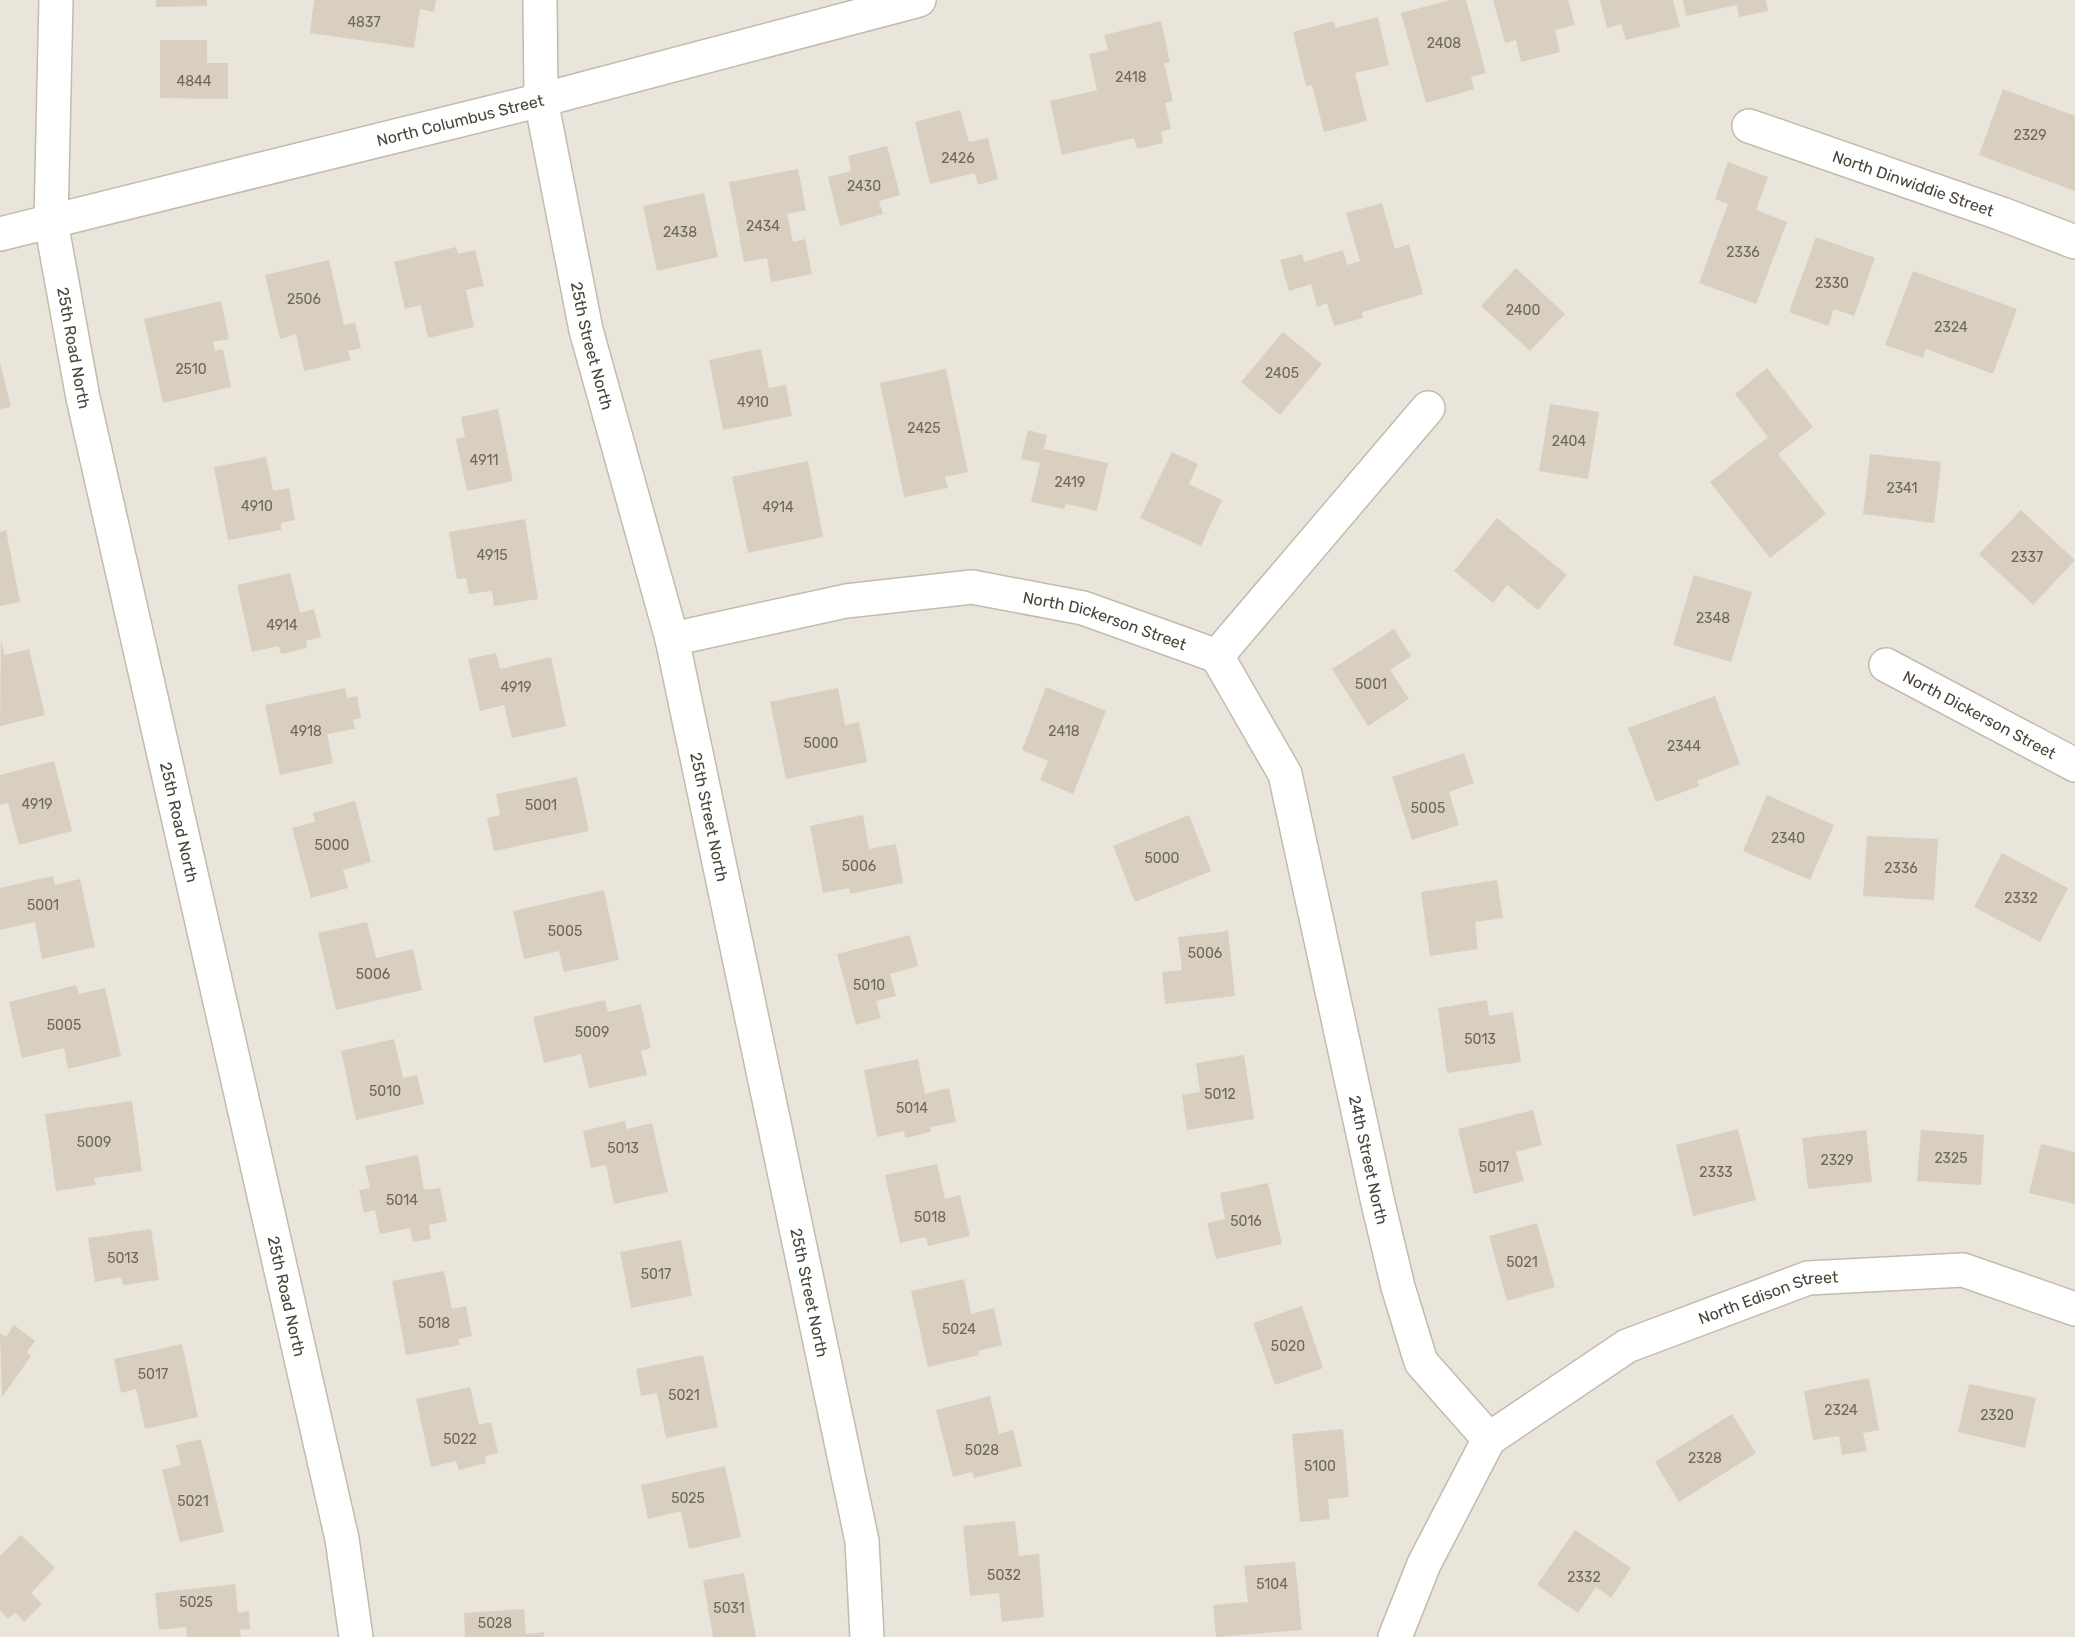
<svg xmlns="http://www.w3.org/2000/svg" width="2075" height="1637" viewBox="0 0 2075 1637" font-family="Rubik,sans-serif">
	<rect width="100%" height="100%" fill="#f6f3ec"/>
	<rect fill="#eae5da" x="0" y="0" width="2075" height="1637"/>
	<g fill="#d8cfc1">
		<path d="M156,0H207V6L156,7Z"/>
		<path d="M314,0H436L434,12L420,9L414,48L310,33Z"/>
		<path d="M1450,0H1466L1486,73L1471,77L1474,89L1426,103L1401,13Z"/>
		<path d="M1493,0H1568L1575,25L1555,30L1560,52L1521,62L1516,40L1505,43Z"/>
		<path d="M1600,0H1673L1680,27L1626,40L1621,24L1607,28Z"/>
		<path d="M1683,0H1766L1768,11L1739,17L1737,5L1686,16Z"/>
		<path d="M1378,17L1389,65L1355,73L1367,121L1324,132L1312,85L1306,86L1293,32L1334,21L1335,28Z"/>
		<path d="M1161,21L1170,62L1164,63L1173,101L1165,103L1171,129L1161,132L1163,143L1137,149L1134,138L1062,155L1050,101L1097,90L1089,54L1108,50L1104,35Z"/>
		<path d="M160,40H207V63H228V99L160,98Z"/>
		<path d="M2003,89L2075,116V191L1979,155Z"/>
		<path d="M960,110L969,142L988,138L998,179L978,185L975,173L930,184L915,122Z"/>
		<path d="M887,146L900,195L879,201L883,214L840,226L828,177L851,171L848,156Z"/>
		<path d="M1728,162L1768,177L1756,210L1787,222L1756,304L1699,283L1728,204L1715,199Z"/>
		<path d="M798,169L806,210L787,214L793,242L805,239L812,274L771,282L767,258L744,262L729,182Z"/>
		<path d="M704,193L718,257L657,271L643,206Z"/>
		<path d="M1382,203L1395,249L1409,244L1423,294L1362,312L1363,318L1334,326L1327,303L1317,307L1311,284L1289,291L1280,260L1302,254L1304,262L1343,250L1347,265L1360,261L1346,213Z"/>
		<path d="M1816,237L1875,258L1854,316L1834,309L1828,326L1789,312Z"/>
		<path d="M456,247L458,254L475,250L484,286L466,290L474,327L428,338L421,305L405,309L394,262Z"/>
		<path d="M329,260L344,325L355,323L361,348L348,351L351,360L304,371L296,334L280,339L265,275Z"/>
		<path d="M1516,268L1565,314L1530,351L1481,306Z"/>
		<path d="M1913,271L2017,309L1993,374L1926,349L1923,358L1885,345Z"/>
		<path d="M221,301L229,339L213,342L215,351L223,349L231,387L163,403L144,319Z"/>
		<path d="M1283,332L1322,364L1280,415L1241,382Z"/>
		<path d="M761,349L769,388L786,385L792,416L723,430L709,360Z"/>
		<path d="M0,362L11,407L0,409Z"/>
		<path d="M1767,368L1813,427L1778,454L1826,514L1770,558L1710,482L1768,437L1735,394Z"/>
		<path d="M946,369L968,472L945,477L948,488L904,497L880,383Z"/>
		<path d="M1550,404L1599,412L1588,479L1539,471Z"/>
		<path d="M498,409L513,481L467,491L456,439L465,437L461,417Z"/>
		<path d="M1028,430L1047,435L1044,449L1108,463L1097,511L1066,504L1064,509L1031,502L1040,463L1021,459Z"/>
		<path d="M1172,452L1198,464L1189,484L1222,500L1201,546L1140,518Z"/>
		<path d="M1870,454L1941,462L1934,523L1863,514Z"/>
		<path d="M266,457L273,491L289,488L295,520L281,523V530L228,540L214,467Z"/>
		<path d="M808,461L823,537L748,553L732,477Z"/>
		<path d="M2021,510L2075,560L2033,605L1979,554Z"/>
		<path d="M1497,518L1567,575L1538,610L1507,585L1493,603L1454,571Z"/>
		<path d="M525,519L538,599L494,606L492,591L469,594L466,578L457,579L449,532Z"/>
		<path d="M6,530L20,602L0,606V532Z"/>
		<path d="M290,573L300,613L314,609L321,637L306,641L307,648L281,654L279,646L252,652L237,585Z"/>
		<path d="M1694,575L1752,592L1731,662L1673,645Z"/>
		<path d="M1394,629L1411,656L1390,670L1409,699L1368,726L1332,669Z"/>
		<path d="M1,639L4,655L29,649L45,715L0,726Z"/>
		<path d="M496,653L500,669L551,657L566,726L512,738L504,705L480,711L468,659Z"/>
		<path d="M1046,687L1106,711L1073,794L1040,780L1048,761L1022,750Z"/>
		<path d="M345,688L347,698L357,696L361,718L353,720L355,729L327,734L333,763L280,775L265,705Z"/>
		<path d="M838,688L845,725L859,722L867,762L786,779L770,702Z"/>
		<path d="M1715,696L1740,764L1697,781L1699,786L1656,802L1628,728Z"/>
		<path d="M1464,753L1474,783L1449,792L1459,825L1412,840L1392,777Z"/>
		<path d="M54,761L72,831L19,845L8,803L0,805V775Z"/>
		<path d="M577,777L589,831L494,851L487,818L500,815L496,794Z"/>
		<path d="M1767,795L1834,825L1810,880L1743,851Z"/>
		<path d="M355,801L371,862L343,870L348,888L311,898L292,828L315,822L313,813Z"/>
		<path d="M863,815L869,849L896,844L903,883L850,894L849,888L823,893L810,826Z"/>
		<path d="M1189,815L1211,871L1135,902L1113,846Z"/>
		<path d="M1867,836L1938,839L1934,900L1863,896Z"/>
		<path d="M2002,853L2068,888L2040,942L1974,907Z"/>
		<path d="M53,876L55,885L80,879L95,947L42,959L35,922L0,930V888Z"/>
		<path d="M1497,880L1503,918L1475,922L1478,949L1430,956L1421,892Z"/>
		<path d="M604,890L619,960L564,972L559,951L524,959L513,911Z"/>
		<path d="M367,922L376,958L413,949L422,990L336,1010L318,933Z"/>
		<path d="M1228,931L1235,996L1165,1004L1162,972L1182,970L1178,937Z"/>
		<path d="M910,935L918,966L890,974L896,996L876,1001L881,1018L856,1025L837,954Z"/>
		<path d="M76,985L79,994L105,988L121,1056L68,1069L64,1048L22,1058L9,1002Z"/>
		<path d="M605,1000L608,1012L641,1004L651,1048L641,1051L647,1075L589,1088L581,1054L544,1063L533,1017Z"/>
		<path d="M1487,1000L1489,1016L1513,1012L1521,1062L1447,1073L1438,1008Z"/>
		<path d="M394,1039L403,1078L417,1075L424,1104L356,1120L341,1051Z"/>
		<path d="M1244,1055L1254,1119L1187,1130L1182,1095L1200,1092L1196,1063Z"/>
		<path d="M918,1059L925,1094L949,1088L956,1122L930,1127L931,1132L905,1138L904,1131L877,1137L864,1070Z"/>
		<path d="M132,1101L142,1171L94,1178L96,1185L56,1191L45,1114Z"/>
		<path d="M1533,1110L1542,1145L1516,1152L1524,1181L1474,1194L1458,1129Z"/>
		<path d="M625,1121L627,1129L652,1123L668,1192L614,1204L606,1165L591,1168L583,1131Z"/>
		<path d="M1738,1129L1756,1200L1693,1216L1676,1145Z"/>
		<path d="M1866,1130L1872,1182L1808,1189L1802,1138Z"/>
		<path d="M1921,1130L1984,1135L1981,1185L1917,1181Z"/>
		<path d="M2041,1144L2075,1152V1204L2029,1193Z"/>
		<path d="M418,1155L424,1190L440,1188L447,1221L429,1225L431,1239L413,1242L410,1228L380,1234L375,1210L364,1213L359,1190L370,1188L365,1166Z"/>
		<path d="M937,1164L945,1199L960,1195L970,1236L928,1246L926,1237L900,1243L885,1175Z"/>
		<path d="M1268,1183L1282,1244L1216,1259L1207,1223L1225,1219L1220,1193Z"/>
		<path d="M1537,1223L1555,1287L1507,1301L1489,1236Z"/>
		<path d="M151,1229L159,1280L123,1285L121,1277L95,1282L88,1238Z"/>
		<path d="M681,1240L692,1296L631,1308L620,1252Z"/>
		<path d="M444,1271L452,1309L466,1306L472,1336L458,1339L460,1345L406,1355L392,1281Z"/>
		<path d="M964,1279L971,1314L994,1308L1002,1345L978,1351L979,1355L928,1367L911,1291Z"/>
		<path d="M1302,1306L1323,1368L1275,1385L1253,1323Z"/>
		<path d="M14,1325L35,1341L27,1352L31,1356L2,1397L0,1333L6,1337Z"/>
		<path d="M182,1344L198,1417L145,1429L136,1389L121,1393L114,1359Z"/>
		<path d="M703,1355L718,1427L666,1438L657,1393L641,1396L636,1369Z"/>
		<path d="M1869,1378L1879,1430L1863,1433L1867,1451L1842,1455L1839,1436L1813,1440L1804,1391Z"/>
		<path d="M1969,1384L2036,1398L2025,1448L1958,1432Z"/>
		<path d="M470,1387L479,1425L491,1422L498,1453L485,1456L486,1463L459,1470L456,1461L431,1467L416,1399Z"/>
		<path d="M990,1396L999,1434L1013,1430L1022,1466L974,1478L972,1472L953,1477L936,1410Z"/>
		<path d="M1732,1414L1756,1453L1679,1502L1655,1462Z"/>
		<path d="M1343,1429L1349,1497L1328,1499L1330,1519L1300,1522L1292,1434Z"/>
		<path d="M201,1439L224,1532L180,1542L162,1470L181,1465L176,1445Z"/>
		<path d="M725,1466L741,1537L689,1549L681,1511L648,1519L641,1485Z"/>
		<path d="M1015,1521L1019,1556L1039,1554L1044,1617L1002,1622L999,1593L970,1596L963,1526Z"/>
		<path d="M1575,1530L1631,1568L1611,1598L1596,1587L1578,1613L1537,1585Z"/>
		<path d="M21,1535L55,1568L31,1593L42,1604L24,1622L15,1612L8,1619L0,1610V1556Z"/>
		<path d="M1295,1562L1302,1630L1216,1637L1213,1605L1248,1602L1244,1566Z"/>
		<path d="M744,1573L756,1637H713L703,1580Z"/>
		<path d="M235,1584L238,1613L249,1611L250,1629L240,1630L241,1637H187L186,1627L159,1630L155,1593Z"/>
		<path d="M524,1609L526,1634L544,1632V1637H465L464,1613Z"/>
	</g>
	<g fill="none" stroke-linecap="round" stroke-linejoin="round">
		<defs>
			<g id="street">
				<path id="s1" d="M56,0L51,222L83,398L342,1539L356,1637"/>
				<path id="s2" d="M540,0L541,100L586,330L672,639L862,1541L867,1637"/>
				<path id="s3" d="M1749,126L2002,214L2075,242"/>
				<path id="s4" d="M0,234L541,100L919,0"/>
				<path id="s5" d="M672,639L846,601L972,587L1083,608L1217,656"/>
				<path id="s6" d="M1217,656L1285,774L1378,1203L1398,1287L1421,1362L1489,1439"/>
				<path d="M1217,656L1428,408"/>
				<path id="s7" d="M1886,665L2075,765"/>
				<path id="s8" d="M1395,1637L1424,1564L1489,1439L1627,1346L1808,1278L1963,1270L2075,1309"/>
			</g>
		</defs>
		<use href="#street" stroke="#c2bbae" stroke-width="36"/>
		<use href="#street" stroke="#fff" stroke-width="33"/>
	</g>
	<g text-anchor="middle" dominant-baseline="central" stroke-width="4.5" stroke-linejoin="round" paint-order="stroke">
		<g font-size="14" fill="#6e675b">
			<text x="364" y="22">4837</text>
			<text x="1444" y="43">2408</text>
			<text x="1131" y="77">2418</text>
			<text x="194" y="81">4844</text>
			<text x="2030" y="135">2329</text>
			<text x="958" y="158">2426</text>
			<text x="864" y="186">2430</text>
			<text x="763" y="226">2434</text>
			<text x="680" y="232">2438</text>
			<text x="1743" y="252">2336</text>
			<text x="1832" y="283">2330</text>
			<text x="304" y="299">2506</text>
			<text x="1523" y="310">2400</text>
			<text x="1951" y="327">2324</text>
			<text x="191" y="369">2510</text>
			<text x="1282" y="373">2405</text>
			<text x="753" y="402">4910</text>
			<text x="924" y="428">2425</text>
			<text x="1569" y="441">2404</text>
			<text x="484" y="460">4911</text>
			<text x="1070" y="482">2419</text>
			<text x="1902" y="488">2341</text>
			<text x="257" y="506">4910</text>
			<text x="778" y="507">4914</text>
			<text x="492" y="555">4915</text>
			<text x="2027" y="557">2337</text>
			<text x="1713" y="618">2348</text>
			<text x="282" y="625">4914</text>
			<text x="1371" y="684">5001</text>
			<text x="516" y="687">4919</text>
			<text x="306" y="731">4918</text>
			<text x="1064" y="731">2418</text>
			<text x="821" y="743">5000</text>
			<text x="1684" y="746">2344</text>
			<text x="37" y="804">4919</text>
			<text x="541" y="805">5001</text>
			<text x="1428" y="808">5005</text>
			<text x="1788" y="838">2340</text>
			<text x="332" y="845">5000</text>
			<text x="1162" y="858">5000</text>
			<text x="859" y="866">5006</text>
			<text x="1901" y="868">2336</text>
			<text x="2021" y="898">2332</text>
			<text x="43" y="905">5001</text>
			<text x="565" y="931">5005</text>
			<text x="1205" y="953">5006</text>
			<text x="373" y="974">5006</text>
			<text x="869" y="985">5010</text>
			<text x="64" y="1025">5005</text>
			<text x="592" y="1032">5009</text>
			<text x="1480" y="1039">5013</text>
			<text x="385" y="1091">5010</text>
			<text x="1220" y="1094">5012</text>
			<text x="912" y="1108">5014</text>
			<text x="94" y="1142">5009</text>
			<text x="623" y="1148">5013</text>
			<text x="1951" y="1158">2325</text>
			<text x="1837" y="1160">2329</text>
			<text x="1494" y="1167">5017</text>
			<text x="1716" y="1172">2333</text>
			<text x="402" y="1200">5014</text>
			<text x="930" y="1217">5018</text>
			<text x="1246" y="1221">5016</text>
			<text x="123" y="1258">5013</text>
			<text x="1522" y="1262">5021</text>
			<text x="656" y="1274">5017</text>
			<text x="434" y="1323">5018</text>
			<text x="959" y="1329">5024</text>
			<text x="1288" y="1346">5020</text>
			<text x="153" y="1374">5017</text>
			<text x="684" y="1395">5021</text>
			<text x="1841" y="1410">2324</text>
			<text x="1997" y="1415">2320</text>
			<text x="460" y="1439">5022</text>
			<text x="982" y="1450">5028</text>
			<text x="1705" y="1458">2328</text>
			<text x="1320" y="1466">5100</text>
			<text x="688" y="1498">5025</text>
			<text x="193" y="1501">5021</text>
			<text x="1004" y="1575">5032</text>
			<text x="1584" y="1577">2332</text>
			<text x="1272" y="1584">5104</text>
			<text x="196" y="1602">5025</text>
			<text x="729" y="1608">5031</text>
			<text x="495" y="1623">5028</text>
		</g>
		<g font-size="16" fill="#4b4439" stroke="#fff">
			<text stroke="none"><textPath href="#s4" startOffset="474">North Columbus Street</textPath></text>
			<text stroke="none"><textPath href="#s3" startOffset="174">North Dinwiddie Street</textPath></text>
			<text stroke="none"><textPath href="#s2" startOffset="351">25th Street North</textPath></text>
			<text stroke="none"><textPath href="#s1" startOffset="350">25th Road North</textPath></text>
			<text stroke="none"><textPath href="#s5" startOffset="442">North Dickerson Street</textPath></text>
			<text stroke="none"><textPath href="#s7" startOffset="106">North Dickerson Street</textPath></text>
			<text stroke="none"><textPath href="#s2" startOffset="837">25th Street North</textPath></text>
			<text stroke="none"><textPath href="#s1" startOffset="836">25th Road North</textPath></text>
			<text stroke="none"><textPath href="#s6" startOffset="531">24th Street North</textPath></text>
			<text stroke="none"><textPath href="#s2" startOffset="1323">25th Street North</textPath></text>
			<text stroke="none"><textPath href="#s1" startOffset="1322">25th Road North</textPath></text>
			<text stroke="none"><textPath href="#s8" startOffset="536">North Edison Street</textPath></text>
		</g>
	</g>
</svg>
